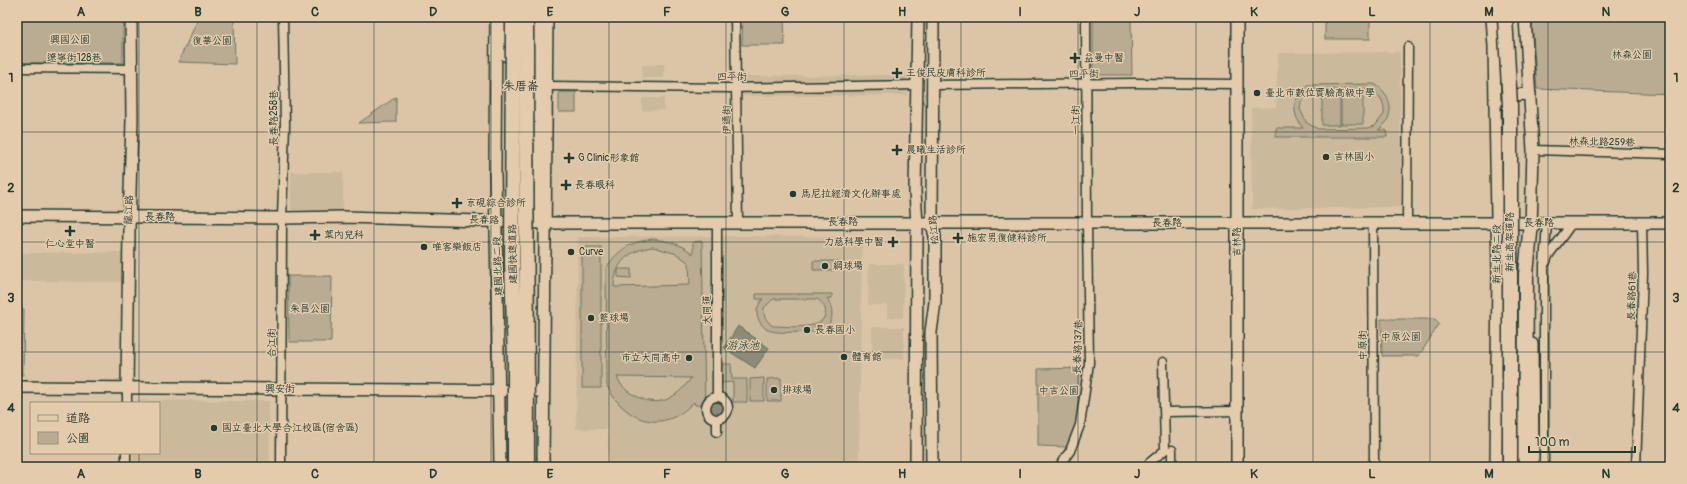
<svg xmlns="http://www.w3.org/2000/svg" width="1687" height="484" viewBox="0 0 1687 484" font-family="Pangolin,'LXGW WenKai TC',sans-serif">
	<rect width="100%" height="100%" fill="#dcc5a7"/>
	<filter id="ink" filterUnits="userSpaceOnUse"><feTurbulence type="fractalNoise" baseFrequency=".025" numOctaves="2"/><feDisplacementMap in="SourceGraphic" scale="8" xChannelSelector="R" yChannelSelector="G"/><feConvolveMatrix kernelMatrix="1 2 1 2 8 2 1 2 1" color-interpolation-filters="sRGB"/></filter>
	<g filter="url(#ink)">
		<g fill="#cbb99c">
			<path d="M1400,52L1401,207L1252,209L1251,108L1276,107L1278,53Z"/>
			<path d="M664,64V78H642V65Z"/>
			<path d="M907,75V95L742,96L741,76Z"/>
			<path d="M642,98H664V110L642,111Z"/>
			<rect x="291" y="172" width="52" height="38"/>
			<path d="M729,236L858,237L862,240L859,467H608V429H576L578,237Z"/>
			<path d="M124,252L123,282L17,281V253Z"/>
			<path d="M869,264H904L903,318H887V305H868Z"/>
			<rect x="872" y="327" width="32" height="32"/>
			<path d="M135,400L269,401L270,467H133V453H159V403H135Z"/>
		</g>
		<g fill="#b9ac92" stroke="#6c7463" fill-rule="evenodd">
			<rect x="17" y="17" width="106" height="46"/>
			<path d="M199,17H234L235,64L178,62Z"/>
			<path d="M743,17H784L785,45H742Z"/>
			<path d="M1093,17H1131L1132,75H1093Z"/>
			<rect x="1325" y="17" width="45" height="22"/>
			<path d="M1534,17H1670V94L1537,89L1532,24Z"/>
			<path d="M1374,84C1393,93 1396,119 1378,130H1386L1387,137H1276V128H1303C1291,113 1292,98 1307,85ZM1310,90H1369C1380,94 1385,102 1384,114L1375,126L1368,128L1318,129L1312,126L1306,122L1300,109L1301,102Z"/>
			<rect x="559" y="92" width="17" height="20"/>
			<rect x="1341" y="93" width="22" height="31"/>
			<rect x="1322" y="94" width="18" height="31"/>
			<path d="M396,97V122L359,123Z"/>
			<path d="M653,239C669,241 681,244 693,254V242L702,241L705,405H695L694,402C689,406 685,411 680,414C650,432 621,414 607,386L606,268C619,249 630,242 653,239ZM653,247L677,254L689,263L690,285L614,287C615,262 629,250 653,247ZM617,377L691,378C677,398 659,409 636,396C627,392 621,386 617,377Z"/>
			<rect x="582" y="247" width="19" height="141"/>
			<path d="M838,261V270H813V261Z"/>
			<path d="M618,269H631V278L618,277Z"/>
			<path d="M288,276H332L331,342H289Z"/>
			<path d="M756,294H832V298H827C835,311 834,326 818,332C805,331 783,334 771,331C762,329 754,316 758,307C759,304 761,301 763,299H756ZM773,299H817C822,302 827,308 825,315C821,331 786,326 773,326C766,321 763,316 764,308Z"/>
			<path d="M17,309H24L23,375H17Z"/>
			<path d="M1381,319H1435L1439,324L1419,356H1382Z"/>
			<path d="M721,364H731L732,379H747V402H733V382L722,383Z"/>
			<path d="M1084,368L1077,424L1067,447L1038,446V369Z"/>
			<path d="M764,378V401H750V379Z"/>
			<path d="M781,378V401H767V379Z"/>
		</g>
		<g fill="#8c8b76" stroke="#606c5c">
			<path d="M738,326L769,348L755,368L724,348Z"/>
			<circle cx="717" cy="409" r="7"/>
		</g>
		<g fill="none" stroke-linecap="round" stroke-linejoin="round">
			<defs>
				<g id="street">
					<path d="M735,17L738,222"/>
					<path d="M17,68L132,69"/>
					<path d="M932,85L1134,83L1237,84"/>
					<path d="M547,86L729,88L917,85"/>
					<path d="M1533,150L1670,154"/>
					<path d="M1373,223L1374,467"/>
					<path d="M1407,223L1408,47"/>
					<path d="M1546,262L1548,256L1572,223"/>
					<path d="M717,397V223"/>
					<circle cx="717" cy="408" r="11"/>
					<path d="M127,403V389"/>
					<path d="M1165,412L1237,411"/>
					<path d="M717,432V419"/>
					<path d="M126,453V467"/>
					<path d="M1149,463L1165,450L1163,362"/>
					<path d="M281,467L282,218L285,124L283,17"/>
					<path d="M1061,467L1062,462L1070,451L1080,425L1089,363L1087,223L1086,17"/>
					<path d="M1172,467V450"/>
					<path d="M1544,467V265L1547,223"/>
					<path d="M1636,467L1643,273L1642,223"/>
				</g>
				<g id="secondary">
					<path d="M496,17L495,170L500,467"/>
					<path d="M1492,17L1494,47L1498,273L1496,467"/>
					<path d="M1525,17L1533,150L1531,230"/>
					<path d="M1505,103L1512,95L1530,94"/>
					<path d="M17,216L282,218L345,217L545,223H1670"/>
					<path d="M1532,344L1533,467"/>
					<path d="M17,387L543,391"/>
					<path d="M127,389L129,229L132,120L131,17"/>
					<path d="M543,467L547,17"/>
					<path d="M916,467L917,224L915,192L918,17"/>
					<path d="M932,467L931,332L935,302V236L932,224L933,17"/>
					<path d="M1237,467V17"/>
				</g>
				<g id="highway">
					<path d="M505,17L506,54"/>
					<path d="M536,17V205L545,223"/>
					<path d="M1523,467L1525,435L1526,274L1531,223"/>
				</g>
			</defs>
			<use href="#street" stroke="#1f3d34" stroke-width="11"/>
			<use href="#secondary" stroke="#1f3d34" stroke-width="14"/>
			<use href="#highway" stroke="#1f3d34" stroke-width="17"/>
			<use href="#street" stroke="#e4cbac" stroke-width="8"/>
			<use href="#secondary" stroke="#e4cbac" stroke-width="11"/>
			<use href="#highway" stroke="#e4cbac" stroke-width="14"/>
			<defs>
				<g id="highway-bridge">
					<path d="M513,17L512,262L515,363V467"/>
					<path d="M526,17L527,467"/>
					<path d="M1505,17L1510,106V467"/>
				</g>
			</defs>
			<use href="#highway-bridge" stroke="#1f3d34" stroke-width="17" stroke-linecap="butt"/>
			<use href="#highway-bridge" stroke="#e4cbac" stroke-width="14"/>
		</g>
	</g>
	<path fill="none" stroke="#1f3d34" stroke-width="1" stroke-opacity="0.55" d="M139,17V403M257,17V467M374,17V467M491,17V467M609,17V467M726,17V467M844,17V467M961,17V467M1078,17V467M1196,17V467M1313,17V467M1430,17V467M1548,17V467M17,132H1670M17,242H1670M17,352H1670M139,453V467"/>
	<g fill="#1f3d34" stroke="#e4cbac" stroke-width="1.5">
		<path d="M1073 52h4v4h4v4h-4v4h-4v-4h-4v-4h4z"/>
		<path d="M895 67h4v4h4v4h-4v4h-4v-4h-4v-4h4z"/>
		<circle cx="1257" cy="93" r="4"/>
		<path d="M895 144h4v4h4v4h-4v4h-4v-4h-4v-4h4z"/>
		<circle cx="1326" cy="157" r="4"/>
		<path d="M567 152h4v4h4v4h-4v4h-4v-4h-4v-4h4z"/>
		<path d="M564 179h4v4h4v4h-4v4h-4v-4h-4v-4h4z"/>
		<circle cx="793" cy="194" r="4"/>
		<path d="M455 197h4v4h4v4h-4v4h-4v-4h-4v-4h4z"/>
		<path d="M68 225h4v4h4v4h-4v4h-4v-4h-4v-4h4z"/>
		<path d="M313 229h4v4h4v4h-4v4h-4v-4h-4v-4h4z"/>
		<path d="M956 232h4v4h4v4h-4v4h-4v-4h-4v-4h4z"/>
		<path d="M891 236h4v4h4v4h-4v4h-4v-4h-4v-4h4z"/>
		<circle cx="424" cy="247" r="4"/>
		<circle cx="571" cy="252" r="4"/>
		<circle cx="825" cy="266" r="4"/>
		<circle cx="591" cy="318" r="4"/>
		<circle cx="807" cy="330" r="4"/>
		<circle cx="844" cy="357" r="4"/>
		<circle cx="689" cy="358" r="4"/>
		<circle cx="774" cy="390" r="4"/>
		<circle cx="214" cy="428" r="4"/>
	</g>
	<g text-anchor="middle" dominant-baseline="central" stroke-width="3" stroke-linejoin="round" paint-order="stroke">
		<g font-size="10" fill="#274339" stroke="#e4cbac">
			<text x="70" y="40">興國公園</text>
			<text x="212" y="41">復華公園</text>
			<text x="1632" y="55">林森公園</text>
			<text x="310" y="309">朱昌公園</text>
			<text x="1401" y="337">中原公園</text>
			<text x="1059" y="391">中吉公園</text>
		</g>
		<g font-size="10" fill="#1f3d34" stroke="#e4cbac">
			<text x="74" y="58">遼寧街128巷</text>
			<text transform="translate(1084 74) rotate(-1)">四平街</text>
			<text x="732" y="77">四平街</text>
			<text transform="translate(274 118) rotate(-90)">長春路258巷</text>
			<text transform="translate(727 120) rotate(-91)">伊通街</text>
			<text transform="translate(1076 120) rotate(-90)">一江街</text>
			<text transform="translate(1602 142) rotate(1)">林森北路259巷</text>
			<text transform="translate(129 210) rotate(-88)">龍江路</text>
			<text x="160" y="217">長春路</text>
			<text transform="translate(484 220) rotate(2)">長春路</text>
			<text x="843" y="222">長春路</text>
			<text x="1167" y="223">長春路</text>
			<text x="1539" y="223">長春路</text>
			<text transform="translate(934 230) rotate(-95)">松江路</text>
			<text transform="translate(1237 242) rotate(-90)">吉林路</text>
			<text transform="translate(1510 242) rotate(-90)">新生高架道路</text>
			<text transform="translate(513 254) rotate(-91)">建國快速道路</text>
			<text transform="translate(1497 254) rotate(-90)">新生北路二段</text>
			<text transform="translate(498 266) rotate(-92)">建國北路二段</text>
			<text transform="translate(1632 296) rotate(-88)">長春路61巷</text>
			<text transform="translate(707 310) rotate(-90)">大同道</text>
			<text transform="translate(272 343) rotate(-90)">合江街</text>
			<text transform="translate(1363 345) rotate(-90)">中原街</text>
			<text transform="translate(1078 347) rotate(-88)">長春路137巷</text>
			<text x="280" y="389">興安街</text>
		</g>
		<g font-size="10" fill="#1f3d34" stroke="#e4cbac" text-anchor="start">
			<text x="1084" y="58">益曼中醫</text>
			<text x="906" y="73">王俊民皮膚科診所</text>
			<text x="1265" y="93">臺北市數位實驗高級中學</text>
			<text x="906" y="150">晨曦生活診所</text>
			<text x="1334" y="157">吉林國小</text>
			<text x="578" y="158">G Clinic形象館</text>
			<text x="575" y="185">長春眼科</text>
			<text x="801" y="194">馬尼拉經濟文化辦事處</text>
			<text x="466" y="203">京硯綜合診所</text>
			<text x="324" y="235">葉內兒科</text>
			<text x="967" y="238">施宏男復健科診所</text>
			<text x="884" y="242" text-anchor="end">力慈科學中醫</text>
			<text x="70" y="244" text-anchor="middle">仁心堂中醫</text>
			<text x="432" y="247">唯客樂飯店</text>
			<text x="579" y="252">Curve</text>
			<text x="833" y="266">網球場</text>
			<text x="599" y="318">籃球場</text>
			<text x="815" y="330">長春國小</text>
			<text x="852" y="357">體育館</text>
			<text x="681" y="358" text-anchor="end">市立大同高中</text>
			<text x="782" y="390">排球場</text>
			<text x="222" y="428">國立臺北大學合江校區(宿舍區)</text>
		</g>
		<g font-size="11" font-style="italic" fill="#2a453b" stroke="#e4cbac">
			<text x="743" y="345">游泳池</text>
		</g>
		<g font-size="12" fill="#1f3d34" stroke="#e4cbac">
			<text x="521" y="86">朱厝崙</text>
		</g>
	</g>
	<rect width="1687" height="484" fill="none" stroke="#e4cbac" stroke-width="44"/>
	<rect x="30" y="402" width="130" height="52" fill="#e4cbac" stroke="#95927c"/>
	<rect x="38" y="415" width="20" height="6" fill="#e4cbac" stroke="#95927c"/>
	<text x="66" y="422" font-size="12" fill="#1f3d34">道路</text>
	<rect x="38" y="432" width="20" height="12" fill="#b9ac92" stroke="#95927c"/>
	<text x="66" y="442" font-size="12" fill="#1f3d34">公園</text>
	<path d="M1529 446v6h106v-6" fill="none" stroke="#1f3d34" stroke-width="2"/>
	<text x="1535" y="446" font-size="12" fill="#1f3d34" stroke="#e4cbac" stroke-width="3" paint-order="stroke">100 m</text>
	<rect x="22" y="22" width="1643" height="440" fill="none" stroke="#1f3d34" stroke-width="1.5"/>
	<g font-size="13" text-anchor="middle" font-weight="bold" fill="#1f3d34">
		<text x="81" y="16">A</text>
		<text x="198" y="16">B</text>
		<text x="315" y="16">C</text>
		<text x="433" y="16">D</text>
		<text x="550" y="16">E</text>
		<text x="667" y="16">F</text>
		<text x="785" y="16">G</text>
		<text x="902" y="16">H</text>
		<text x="1020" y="16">I</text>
		<text x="1137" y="16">J</text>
		<text x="1254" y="16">K</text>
		<text x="1372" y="16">L</text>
		<text x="1489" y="16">M</text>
		<text x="1606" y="16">N</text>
		<text x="11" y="82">1</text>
		<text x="1676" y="82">1</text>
		<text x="11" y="192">2</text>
		<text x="1676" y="192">2</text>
		<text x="11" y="302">3</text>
		<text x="1676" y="302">3</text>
		<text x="11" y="412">4</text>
		<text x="1676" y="412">4</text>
		<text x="81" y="478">A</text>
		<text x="198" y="478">B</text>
		<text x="315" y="478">C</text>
		<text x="433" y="478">D</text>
		<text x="550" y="478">E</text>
		<text x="667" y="478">F</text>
		<text x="785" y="478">G</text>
		<text x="902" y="478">H</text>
		<text x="1020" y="478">I</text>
		<text x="1137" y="478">J</text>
		<text x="1254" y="478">K</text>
		<text x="1372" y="478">L</text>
		<text x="1489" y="478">M</text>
		<text x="1606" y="478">N</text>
	</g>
</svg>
